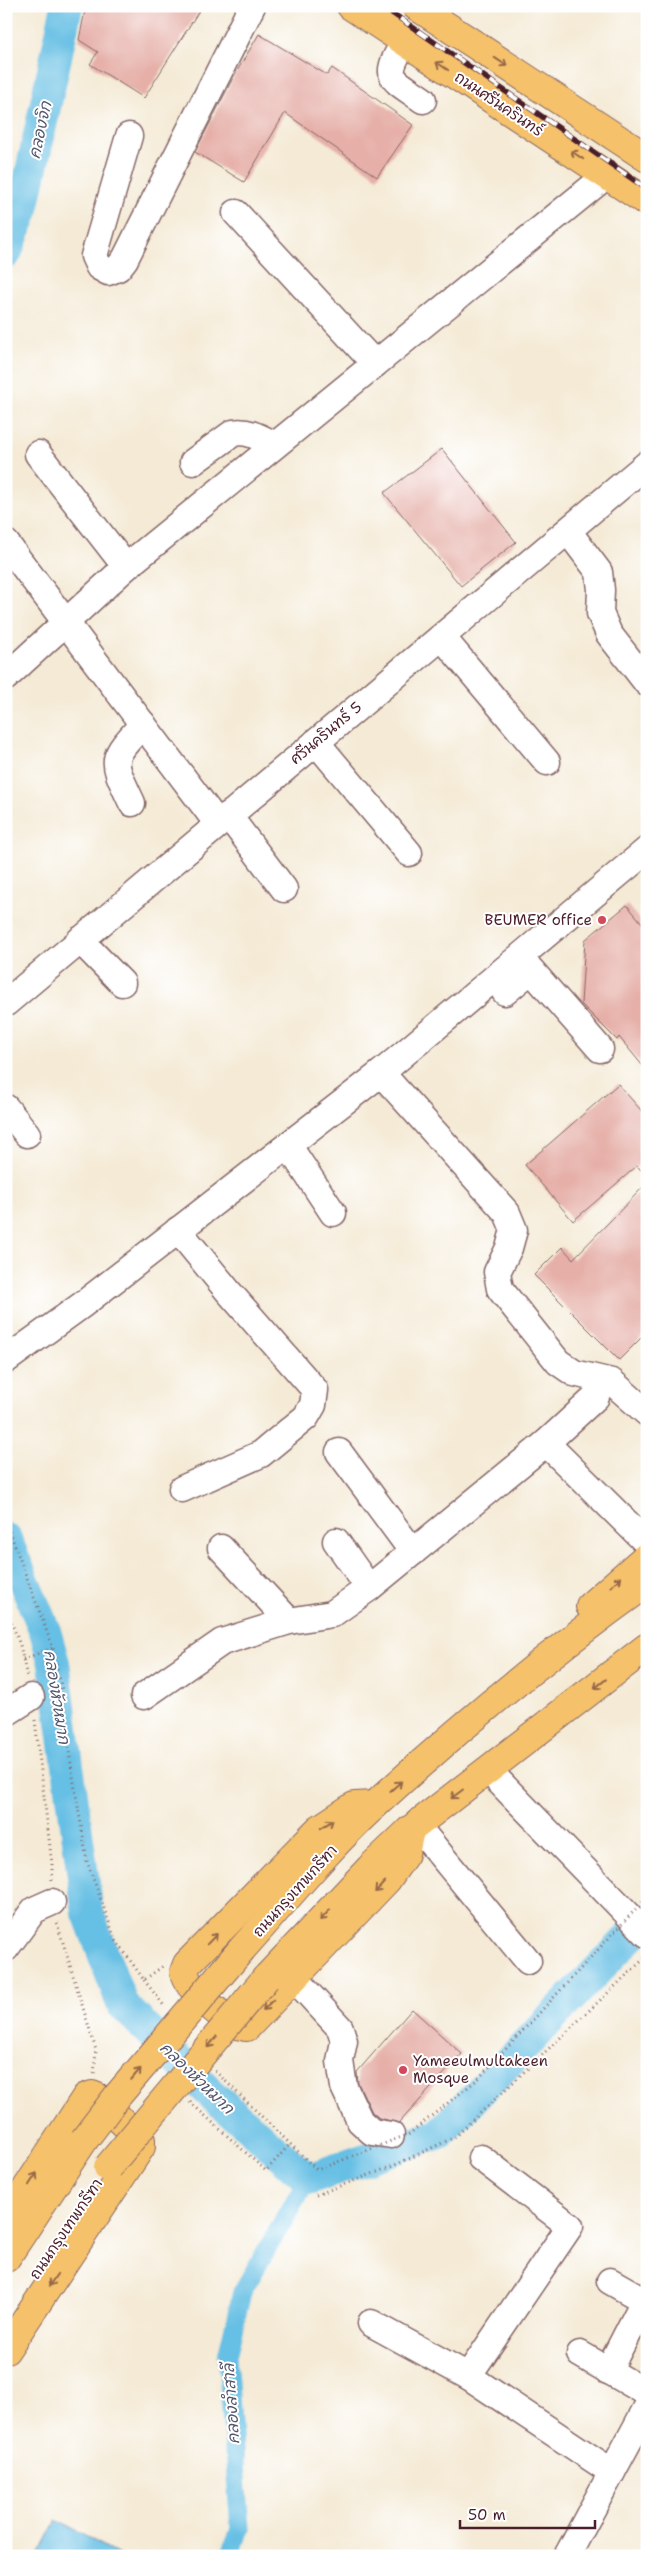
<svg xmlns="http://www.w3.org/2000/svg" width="653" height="2562" viewBox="0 0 653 2562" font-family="'Shantell Sans','Playpen Sans Thai',sans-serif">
	<rect width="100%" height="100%" fill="#fff"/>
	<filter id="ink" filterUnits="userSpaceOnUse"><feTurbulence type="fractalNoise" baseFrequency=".02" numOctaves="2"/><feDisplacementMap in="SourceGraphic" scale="10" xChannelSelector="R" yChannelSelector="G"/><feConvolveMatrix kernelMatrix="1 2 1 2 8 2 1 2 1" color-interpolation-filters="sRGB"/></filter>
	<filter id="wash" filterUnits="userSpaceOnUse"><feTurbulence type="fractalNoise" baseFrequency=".0096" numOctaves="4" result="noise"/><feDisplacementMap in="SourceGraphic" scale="20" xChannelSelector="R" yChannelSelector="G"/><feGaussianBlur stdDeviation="1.12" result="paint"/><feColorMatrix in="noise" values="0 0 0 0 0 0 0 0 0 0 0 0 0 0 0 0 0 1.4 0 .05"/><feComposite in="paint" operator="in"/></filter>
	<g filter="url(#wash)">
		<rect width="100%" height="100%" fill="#f4ead5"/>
		<path fill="#66bfe4" stroke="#586f88" d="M56,2520L122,2556H37Z"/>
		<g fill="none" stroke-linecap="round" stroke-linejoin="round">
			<path stroke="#66bfe4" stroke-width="19" d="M230,2556L240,2529L227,2356L242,2292L308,2179"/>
			<g stroke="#66bfe4" stroke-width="32">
				<path d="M6,253L22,213L67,6"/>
				<path d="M6,1539L45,1631L54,1663L88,1913L122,2004L209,2092L308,2179L440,2133L647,1919"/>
			</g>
		</g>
		<g id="blocks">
			<g fill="#e6b0a9">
				<path d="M86,6H202L144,98L90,64L98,52L79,40Z"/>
				<path d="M259,34L327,75L332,68L413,125L377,177L285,113L244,182L195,152L234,76Z"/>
				<path d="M442,449L516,542L461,586L384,493Z"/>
				<path d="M627,905L647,929V1071L619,1037L617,1040L581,1004L585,940Z"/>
				<path d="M618,1084L647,1117V1176L637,1166L573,1221L525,1165Z"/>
				<path d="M647,1183V1332L619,1360L534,1275L562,1247L573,1259Z"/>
				<path d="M412,2009L462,2054L399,2123L379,2118L372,2112L358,2083L357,2072Z"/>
			</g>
		</g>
	</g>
	<g filter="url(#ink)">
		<use href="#blocks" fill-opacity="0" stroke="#866666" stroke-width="1"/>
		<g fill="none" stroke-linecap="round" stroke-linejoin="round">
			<defs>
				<g id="minor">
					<path d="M405,41C382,79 390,77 423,100"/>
					<path d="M129,136L94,256L99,267L108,272L118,268L125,259L252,6"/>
					<path d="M236,213L375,364"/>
					<path d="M38,454L126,567"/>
					<path d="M193,462L233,433C249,430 261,438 275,445"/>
					<path d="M568,531L599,572L601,590L600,613L609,634L647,683"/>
					<path d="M6,543L218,824"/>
					<path d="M442,637L547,762"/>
					<path d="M6,677L126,567L607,175"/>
					<path d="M316,742L409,853"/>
					<path d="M132,803C111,758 109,761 143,724"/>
					<path d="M228,815L284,889"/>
					<path d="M80,940L122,983"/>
					<path d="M505,992L531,970L600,1049"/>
					<path d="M6,1003L647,464"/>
					<path d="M381,1073L507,1213L514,1230L509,1248L497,1272L500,1289L558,1362L574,1373L612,1382L647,1413"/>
					<path d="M6,1108L27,1134"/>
					<path d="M288,1145L333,1213"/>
					<path d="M178,1230L228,1291L315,1390L313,1405L306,1417L261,1454L182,1489"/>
					<path d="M6,1360L82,1305L381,1073L647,850"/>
					<path d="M546,1443L647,1543"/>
					<path d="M339,1452L413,1552"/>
					<path d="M336,1541L369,1588"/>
					<path d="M221,1548L289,1621"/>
					<path d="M144,1696L222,1642L289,1621L332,1614L369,1588L546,1443L596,1397"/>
					<path d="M6,1713L31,1697"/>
					<path d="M488,1770L647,1934"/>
					<path d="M416,1825L528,1961"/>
					<path d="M6,1948L34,1910L52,1902"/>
					<path d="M294,1978L340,2028L344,2041L340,2061L344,2087L360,2121L372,2132L391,2135"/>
					<path d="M610,2281L647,2302"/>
					<path d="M371,2323L468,2376L612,2472"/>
					<path d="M580,2354L647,2393"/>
					<path d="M608,2371L644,2301"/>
					<path d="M468,2376L570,2226L481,2158"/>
					<path d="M567,2556L647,2407"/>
				</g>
				<g id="major">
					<path d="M351,6L647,202"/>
					<path d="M416,6L647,158"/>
					<path d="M590,1606L647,1556"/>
					<path d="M375,1805L354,1806L319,1829L187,1964L184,1972C187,1989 230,2027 247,2027L387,1880L405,1854L410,1830"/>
					<path d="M242,1949C286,1900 328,1848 376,1804C462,1725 552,1651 647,1583"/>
					<path d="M266,1978L370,1868L410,1830L647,1647"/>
					<path d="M6,2220L86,2097L92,2095L97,2097L141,2140V2147L6,2350"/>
					<path d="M6,2258L84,2140"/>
				</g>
			</defs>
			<use href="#minor" stroke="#866666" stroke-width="29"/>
			<use href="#major" stroke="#866666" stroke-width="30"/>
			<g stroke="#866666" stroke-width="3" stroke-dasharray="1 4" stroke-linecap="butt">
				<path d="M6,1522L53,1648L62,1690L66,1734L87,1861L115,1939L144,1980L163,1966"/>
				<path d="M6,1608L20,1645L27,1677"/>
				<path d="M23,1659L53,1648"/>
				<path d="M35,1720L52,1864V1883"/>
				<path d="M57,1923L96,2050L94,2076"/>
				<path d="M190,2102L266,2171L290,2144"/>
				<path d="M316,2195L393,2166L455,2137L647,1956"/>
			</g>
			<use href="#minor" stroke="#fff" stroke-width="26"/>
			<use href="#major" stroke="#f5c16b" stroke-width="28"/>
			<defs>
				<path id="rail" d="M382,6L647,189"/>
			</defs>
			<use href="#rail" stroke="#4a1f2b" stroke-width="5.5"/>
			<use href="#rail" stroke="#fff" stroke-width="4" stroke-dasharray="11" stroke-linecap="butt"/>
			<defs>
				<g id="major-bridge">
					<path d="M84,2140L119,2094L242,1949"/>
					<path d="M108,2167L266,1978"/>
				</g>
			</defs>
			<use href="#major-bridge" stroke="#866666" stroke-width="30" stroke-linecap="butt"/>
			<g stroke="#866666" stroke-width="3" stroke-dasharray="1 4" stroke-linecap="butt">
				<path d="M144,1980L165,2007"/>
				<path d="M215,2071L317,2170L409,2134L478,2079L647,1897"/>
			</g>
			<use href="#major-bridge" stroke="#f5c16b" stroke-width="28"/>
		</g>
		<defs><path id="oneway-shaft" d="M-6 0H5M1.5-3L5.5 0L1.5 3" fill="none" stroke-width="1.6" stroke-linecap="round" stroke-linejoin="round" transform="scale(1.25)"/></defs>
		<g stroke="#976848">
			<use href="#oneway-shaft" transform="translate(501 62) rotate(33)"/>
			<use href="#oneway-shaft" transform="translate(442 66) rotate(-146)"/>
			<use href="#oneway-shaft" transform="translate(577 155) rotate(-146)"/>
			<use href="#oneway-shaft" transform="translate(616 1582) rotate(-42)"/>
			<use href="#oneway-shaft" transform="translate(600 1684) rotate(142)"/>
			<use href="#oneway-shaft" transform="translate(396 1786) rotate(-41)"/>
			<use href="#oneway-shaft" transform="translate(457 1794) rotate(143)"/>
			<use href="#oneway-shaft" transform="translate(327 1824) rotate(-33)"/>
			<use href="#oneway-shaft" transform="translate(380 1887) rotate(133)"/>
			<use href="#oneway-shaft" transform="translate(325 1915) rotate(133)"/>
			<use href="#oneway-shaft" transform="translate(212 1939) rotate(-46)"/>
			<use href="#oneway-shaft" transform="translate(268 2005) rotate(134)"/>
			<use href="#oneway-shaft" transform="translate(212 2042) rotate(130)"/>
			<use href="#oneway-shaft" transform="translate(136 2074) rotate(-50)"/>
			<use href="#oneway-shaft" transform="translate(33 2179) rotate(-57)"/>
			<use href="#oneway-shaft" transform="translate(53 2280) rotate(124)"/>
		</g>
	</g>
	<g fill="#d1495b" stroke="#fff" stroke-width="2">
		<circle cx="602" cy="920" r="5"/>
		<circle cx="403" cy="2070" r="5"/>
	</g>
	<g text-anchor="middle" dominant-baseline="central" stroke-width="4" stroke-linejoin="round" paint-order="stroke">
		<g font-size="15" fill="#4a1f2b" stroke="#fff">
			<text transform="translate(499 104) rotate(34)">ถนนศรีนครินทร์</text>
			<text transform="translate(326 733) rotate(-40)">ศรีนครินทร์ 5</text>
			<text transform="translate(295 1891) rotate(-48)">ถนนกรุงเทพกรีฑา</text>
			<text transform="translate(66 2229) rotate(-56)">ถนนกรุงเทพกรีฑา</text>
		</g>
		<g font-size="15" fill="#4a1f2b" stroke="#fff" text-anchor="end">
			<text x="592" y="920">BEUMER office</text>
			<text x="413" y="2061" text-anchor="start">Yameeulmultakeen<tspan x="413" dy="17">Mosque</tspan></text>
		</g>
		<g font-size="16" font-style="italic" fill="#54576c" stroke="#fff">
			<text transform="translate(40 130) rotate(-78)">คลองจิก</text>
			<text transform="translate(57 1697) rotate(81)">คลองหัวหมาก</text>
			<text transform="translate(197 2078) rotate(44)">คลองหัวหมาก</text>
			<text transform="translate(231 2404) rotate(-94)">คลองลำสาลี</text>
		</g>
	</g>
	<rect width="653" height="2562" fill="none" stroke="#fff" stroke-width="25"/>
	<path d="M460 2520v8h135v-8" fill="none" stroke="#4a1f2b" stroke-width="2.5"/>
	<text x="468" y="2520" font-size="15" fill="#4a1f2b" stroke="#ffffff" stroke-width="4" paint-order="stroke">50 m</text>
</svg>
